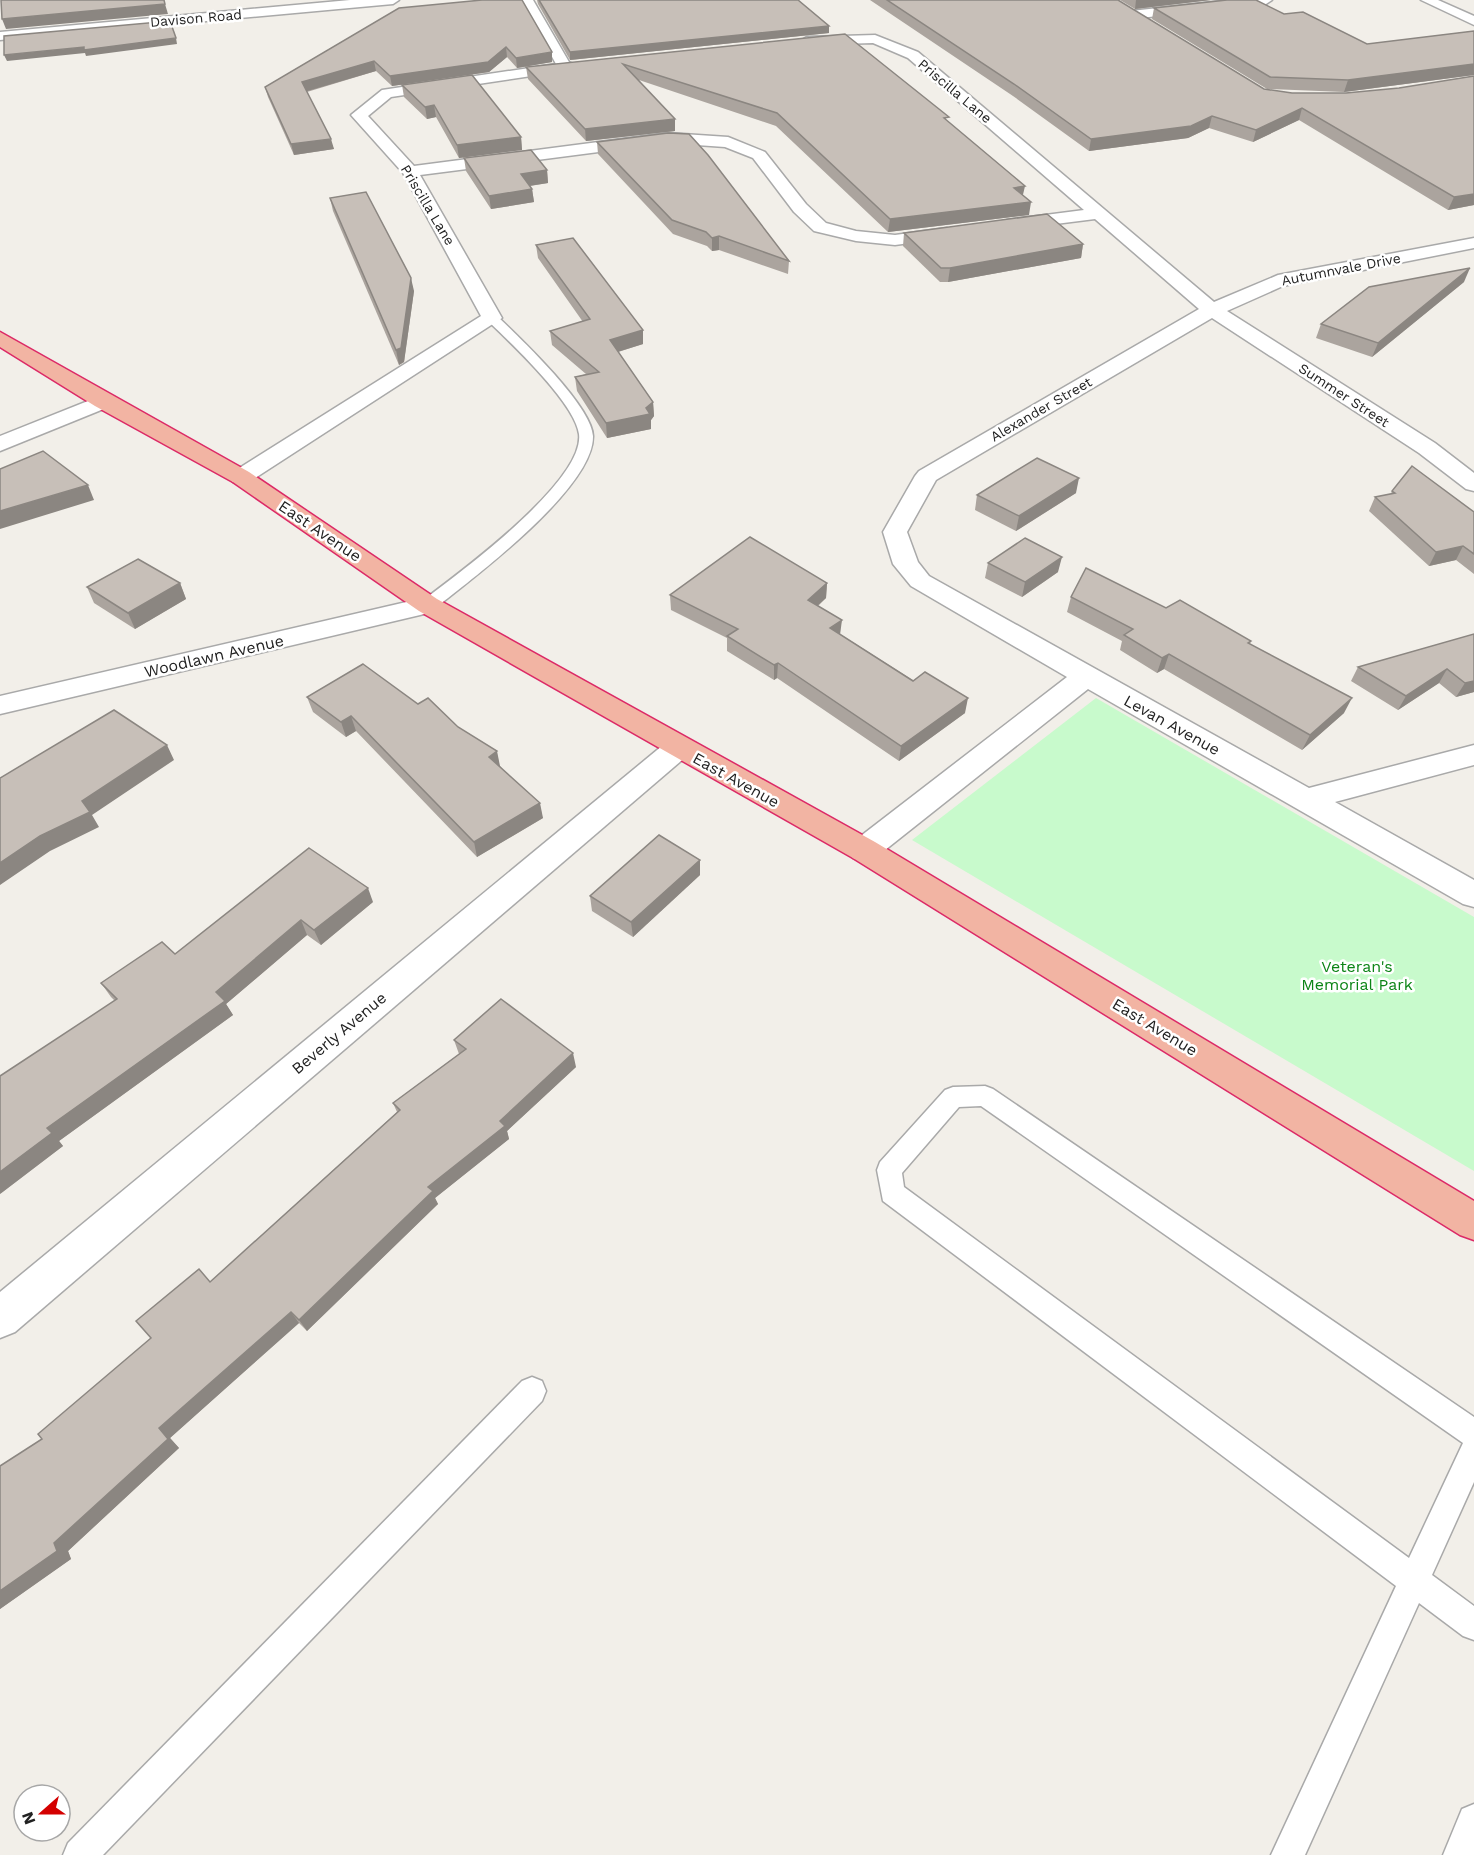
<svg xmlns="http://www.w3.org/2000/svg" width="1474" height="1855" viewBox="0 0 1474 1855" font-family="'Work Sans',sans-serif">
	<rect width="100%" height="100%" fill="#f2efe9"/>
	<path fill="#c8facc" d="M1096,698L1474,917V1171L912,840Z"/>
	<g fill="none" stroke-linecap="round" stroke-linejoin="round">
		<defs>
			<g id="service">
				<path d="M492,314L496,315C519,337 592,406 593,436C594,488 473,578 434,609H422L420,605L422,601C458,574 585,481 579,434C575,403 511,343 488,321L486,318Z"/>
				<path d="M985,1086L993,1089L1474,1417V1482L1432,1575L1474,1606V1640L1463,1636L1419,1603L1305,1855H1271L1396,1586L883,1201L877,1170L880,1162L945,1090L953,1087ZM981,1106L1463,1443L1409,1558L904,1187L902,1173L959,1107Z"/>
				<path d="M532,1377L542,1381L546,1391L542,1401L103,1855H63L68,1843L522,1381Z"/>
				<path d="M1474,1804V1855H1443L1462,1809Z"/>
			</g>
			<g id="minor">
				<path d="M521,0H533L569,62L578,66L565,71L391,97L368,116L414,166L668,133L728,137L765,152L806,204L826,223L856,231L895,235L947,228L956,233L947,238L895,245L856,241L814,231L794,212L753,158L725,147L668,143L420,175L502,318L249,482H233L229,477L233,472L481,316L403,173L351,115L382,90L556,64Z"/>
				<path d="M1231,0H1272L1266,4L1131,19L1124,15L1131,11Z"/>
				<path d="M1421,0H1438L1474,16V25Z"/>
				<path d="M875,35L918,52L1214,302L1278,275L1474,238V248L1283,286L1227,311L1435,443L1474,473V491L1466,489L1419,453L1212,318L936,480L907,532L918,562L929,576L1309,788L1474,745V765L1335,802L1474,880V907L1463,904L1088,689L875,858L864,862L853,858L848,850L853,842L1067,677L911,586L893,564L883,532L915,476L919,471L1199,309L1095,219L1007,230L1001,229L998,225L1007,220L1084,210L908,58L873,43L807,45L800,41L807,37Z"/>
				<path d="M103,395L111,396L114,401L111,406L0,451V436Z"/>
				<path d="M428,597L437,599L441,605L437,611L0,714V696Z"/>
				<path d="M678,738L688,741L693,748L688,755L15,1332L0,1338V1292L668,741Z"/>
			</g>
			<path id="tertiary" d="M350,0H399L393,4L0,40V32Z"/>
			<path id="trunk" d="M0,332L249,472L437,599L875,842L1474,1201V1240L1460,1235L853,858L419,611L233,482L95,406L0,347Z"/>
		</defs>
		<use href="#service" stroke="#a9a9a9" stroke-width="3"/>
		<use href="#minor" stroke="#a9a9a9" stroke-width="3"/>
		<use href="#tertiary" stroke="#a9a9a9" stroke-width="3"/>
		<use href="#trunk" stroke="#dc2a67" stroke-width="3"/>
		<use href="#service" fill="#fff" fill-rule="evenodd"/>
		<use href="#minor" fill="#fff" fill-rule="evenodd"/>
		<use href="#tertiary" fill="#fff" fill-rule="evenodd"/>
		<use href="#trunk" fill="#f2b4a3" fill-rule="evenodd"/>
	</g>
	<g fill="#aba49e">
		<path d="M537,0H798L829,26V33L570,60L538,4Z"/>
		<path d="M870,0H1118L1264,89L1292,93L1474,205L1448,210L1299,120L1253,142L1209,128L1188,138L1089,151L1013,96Z"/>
		<path d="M1120,0H1211L1135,9Z"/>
		<path d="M399,8L552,62L517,68L507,57L489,72L392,86L376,71L307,92L334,149L294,155L268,97L265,87Z"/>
		<path d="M1154,8L1284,14L1367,44L1474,31V75L1344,92L1267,89L1152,19Z"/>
		<path d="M845,34L948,122L1023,195L1029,215L888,232L776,126L639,80L675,131L586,141L528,79L526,67Z"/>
		<path d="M402,85L521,137L522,150L459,158L436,117L427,119L404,97Z"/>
		<path d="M597,142L789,261L788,274L719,250L712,251L707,246L673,234L598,154Z"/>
		<path d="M464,158L547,170L548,183L530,186L532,189L534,202L491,209L466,171Z"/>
		<path d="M330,198L414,291L404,362L399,365L333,211Z"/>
		<path d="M904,233L1083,244L1081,258L948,282H940L903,246Z"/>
		<path d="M536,245L643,344L618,352L653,402L654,416L651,420V429L607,438L577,391L575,377L586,374L552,345L550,331L583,322L538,258Z"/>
		<path d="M1464,282L1372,357L1316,338L1321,324Z"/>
		<path d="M1392,491L1474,512V574L1456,560L1429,566L1369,511L1375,497L1391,494Z"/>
		<path d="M1076,493L1016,531L975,510L977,495Z"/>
		<path d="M988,563L1058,572L1022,597L985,578Z"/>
		<path d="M180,583L186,599L135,629L94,603L87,587Z"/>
		<path d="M827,583L826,598L818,606L840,634L965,713L899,761L777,678L774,680L727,651V638L671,610L670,595Z"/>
		<path d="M1071,597L1166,608L1251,641L1250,644L1344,713L1302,750L1164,669L1157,673L1120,650L1122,641L1067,612Z"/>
		<path d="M1474,634V692L1456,697L1439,683L1398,710L1351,681L1358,667Z"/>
		<path d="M307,697L418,704L458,727L500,766L543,818L477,857L356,731L346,737L313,712Z"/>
		<path d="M700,860V875L633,937L592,911L590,896Z"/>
		<path d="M373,902L321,945L307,935L226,1004L233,1015L59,1141L63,1146L0,1194L115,1001L111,997L101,983L175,954Z"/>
		<path d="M454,1040L576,1067L507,1131L509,1139L435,1198L438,1204L307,1331L299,1323L170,1438L179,1448L68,1551L71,1559L0,1609V1466L42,1439L151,1338L210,1282L397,1112L393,1103L459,1054Z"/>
	</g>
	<g fill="#8b8681">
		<path d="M1136,0H1211L1135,9Z"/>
		<path d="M165,4L168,14L6,29L2,19Z"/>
		<path d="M829,26V33L570,60V52Z"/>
		<path d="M176,38L177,44L86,56L85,53L7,61L4,55Z"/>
		<path d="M506,47L507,57L489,72L392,86L390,76Z"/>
		<path d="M552,52V62L517,68L516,58Z"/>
		<path d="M374,61L376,71L304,92L302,82Z"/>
		<path d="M1474,64V75L1344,92L1348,80Z"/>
		<path d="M434,105L436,117L427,119L425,107Z"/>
		<path d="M1302,108L1299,120L1253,142L1256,130Z"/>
		<path d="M1212,116L1209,128L1188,138L1089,151L1091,139Z"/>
		<path d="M675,119V131L586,141L585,129Z"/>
		<path d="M521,137L522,150L459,158L457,145Z"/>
		<path d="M331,139L334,149L294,155L291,144Z"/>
		<path d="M547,170L548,183L522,187L521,174Z"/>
		<path d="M1025,186L1022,199L1014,188Z"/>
		<path d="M532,189L534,202L491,209L489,196Z"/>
		<path d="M1474,194V205L1448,210L1454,197Z"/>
		<path d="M1031,202L1029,215L888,232L890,219Z"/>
		<path d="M719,236V250L712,251V238Z"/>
		<path d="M1083,244L1081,258L948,282L950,268Z"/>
		<path d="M1470,268L1464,282L1372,357L1378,343Z"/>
		<path d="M411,278L414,291L404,362L399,365L396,350Z"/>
		<path d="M643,330V344L611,354L610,340Z"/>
		<path d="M653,402L654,416L651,420V429L607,438L606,423L646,408Z"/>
		<path d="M1079,478L1076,493L1016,531L1019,516Z"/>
		<path d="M88,485L94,500L0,529V511Z"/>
		<path d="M1463,546L1456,560L1429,566L1436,552Z"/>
		<path d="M1062,557L1058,572L1022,597L1025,582Z"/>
		<path d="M180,583L186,599L135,629L128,613Z"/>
		<path d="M827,583L826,598L807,615L808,600Z"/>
		<path d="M842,620L840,635L830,628Z"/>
		<path d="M1169,654L1164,669L1157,673L1162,658Z"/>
		<path d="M778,663L777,678L774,680V665Z"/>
		<path d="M1447,669L1439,683L1398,710L1406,696Z"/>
		<path d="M1474,681V692L1456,697L1465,683Z"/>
		<path d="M968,698L965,713L899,761L901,746Z"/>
		<path d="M1352,698L1344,713L1302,750L1310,735Z"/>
		<path d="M351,716L356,731L346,737L341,722Z"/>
		<path d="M167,745L174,760L92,815L99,827L50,851L0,885V863L82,801Z"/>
		<path d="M497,751L500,766L492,772L489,757Z"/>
		<path d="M540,803L543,818L477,857L474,842Z"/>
		<path d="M700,860V875L633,937L631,922Z"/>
		<path d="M368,888L373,902L321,945L314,930Z"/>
		<path d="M301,920L307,935L226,1004L233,1015L59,1141L63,1146L0,1194V1172L47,1128L216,992Z"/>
		<path d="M573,1053L576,1067L507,1131L509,1139L435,1198L438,1204L307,1331L299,1320L428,1187Z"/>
		<path d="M291,1312L299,1323L170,1438L179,1448L68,1551L71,1559L0,1609V1591L54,1543L159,1428Z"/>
	</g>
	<g fill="#c7bfb8" stroke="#8b8681" stroke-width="1.5">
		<path d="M1,0H164L165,4L2,19Z"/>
		<path d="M482,0H522L552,52L516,58L506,47L488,62L390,76L374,61L302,82L331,139L291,144L265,87L399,8Z"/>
		<path d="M539,0H798L829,26L570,52Z"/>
		<path d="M887,0H1118L1264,89L1292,93H1346L1399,88L1474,76V194L1454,197L1302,108L1256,130L1212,116L1191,126L1091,139L1014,84Z"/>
		<path d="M1227,0H1256L1284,14L1303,12L1367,44L1474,31V64L1348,80L1270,77L1154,8Z"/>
		<path d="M170,21L176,38L84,50V47L4,55V36Z"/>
		<path d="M845,34L949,117L944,118L1025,186L1014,188L1031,202L890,219L777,113L623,64L675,119L585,129L526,67Z"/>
		<path d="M472,75L521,137L457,145L434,105L425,107L402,85Z"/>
		<path d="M668,133L689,134L708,155L789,261L719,236L712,238L706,232L672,220L597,142Z"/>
		<path d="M531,150L547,170L521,174L532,189L489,196L464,158Z"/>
		<path d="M366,192L411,278L401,348L396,350L330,198Z"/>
		<path d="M1047,214L1083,244L950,268H941L904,233Z"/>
		<path d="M573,238L643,330L610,340L653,402L646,408L650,414L606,423L575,377L599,372L550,331L590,319L536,245Z"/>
		<path d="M1470,268L1378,343L1321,324L1369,287Z"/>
		<path d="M43,451L88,485L0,511V469Z"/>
		<path d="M1037,458L1079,478L1019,516L977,495Z"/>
		<path d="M1412,466L1474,512V554L1463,546L1436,552L1375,497L1395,493L1392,491Z"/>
		<path d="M750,537L827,583L808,600L842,620L830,628L913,681L925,672L968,698L901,746L778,663L774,665L727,636L738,629L670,595Z"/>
		<path d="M1025,538L1062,557L1025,582L988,563Z"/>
		<path d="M138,559L180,583L128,613L87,587Z"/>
		<path d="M1086,568L1166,608L1180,600L1251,641L1248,643L1352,698L1310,735L1169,654L1162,658L1124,635L1133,629L1071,597Z"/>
		<path d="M1474,634V681L1465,683L1447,669L1406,696L1358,667Z"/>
		<path d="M363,664L418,704L428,698L458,727L497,751L489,757L540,803L474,842L351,716L341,722L307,697Z"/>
		<path d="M114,710L167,745L82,801L90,812L40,836L0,863V778Z"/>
		<path d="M659,835L700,860L631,922L590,896Z"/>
		<path d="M309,848L368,888L314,930L301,920L216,992L225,1001L47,1128L52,1133L0,1172V1076L117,999L101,983L162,942L175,954Z"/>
		<path d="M501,999L573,1053L500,1121L505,1126L428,1187L433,1191L299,1320L291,1312L159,1428L168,1439L54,1543L57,1551L0,1591V1466L42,1439L38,1434L151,1338L136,1321L199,1269L210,1282L400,1110L393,1103L466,1049L454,1040Z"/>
	</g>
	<g text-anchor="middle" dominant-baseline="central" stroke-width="5" stroke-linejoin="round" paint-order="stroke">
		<g font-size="14" fill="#222" stroke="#fff">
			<text transform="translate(196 18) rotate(-5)">Davison Road</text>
			<text transform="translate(955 91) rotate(40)">Priscilla Lane</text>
			<text transform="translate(428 205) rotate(59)">Priscilla Lane</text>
			<text transform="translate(1341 269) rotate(-11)">Autumnvale Drive</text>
			<text transform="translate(1344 395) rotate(33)">Summer Street</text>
			<text transform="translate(1041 409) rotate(-30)">Alexander Street</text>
		</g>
		<g font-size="16" fill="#222" stroke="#fff">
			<text transform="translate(320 531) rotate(34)">East Avenue</text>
			<text transform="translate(214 656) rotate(-13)">Woodlawn Avenue</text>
			<text transform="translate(1172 725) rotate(29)">Levan Avenue</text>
			<text transform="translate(736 780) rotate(29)">East Avenue</text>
			<text transform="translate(1155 1027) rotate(31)">East Avenue</text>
			<text transform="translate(339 1033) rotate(-40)">Beverly Avenue</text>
		</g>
		<g font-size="16" fill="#0c8416" stroke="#fff">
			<text x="1357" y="966">Veteran's<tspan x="1357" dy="18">Memorial Park</tspan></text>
		</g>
	</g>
	<g transform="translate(42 1813) rotate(249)"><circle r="28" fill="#ffffff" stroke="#a7a7a7" stroke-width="1.5"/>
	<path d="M0-4.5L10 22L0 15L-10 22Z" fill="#d40000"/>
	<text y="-9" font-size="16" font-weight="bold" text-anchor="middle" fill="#222222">N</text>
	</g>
</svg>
